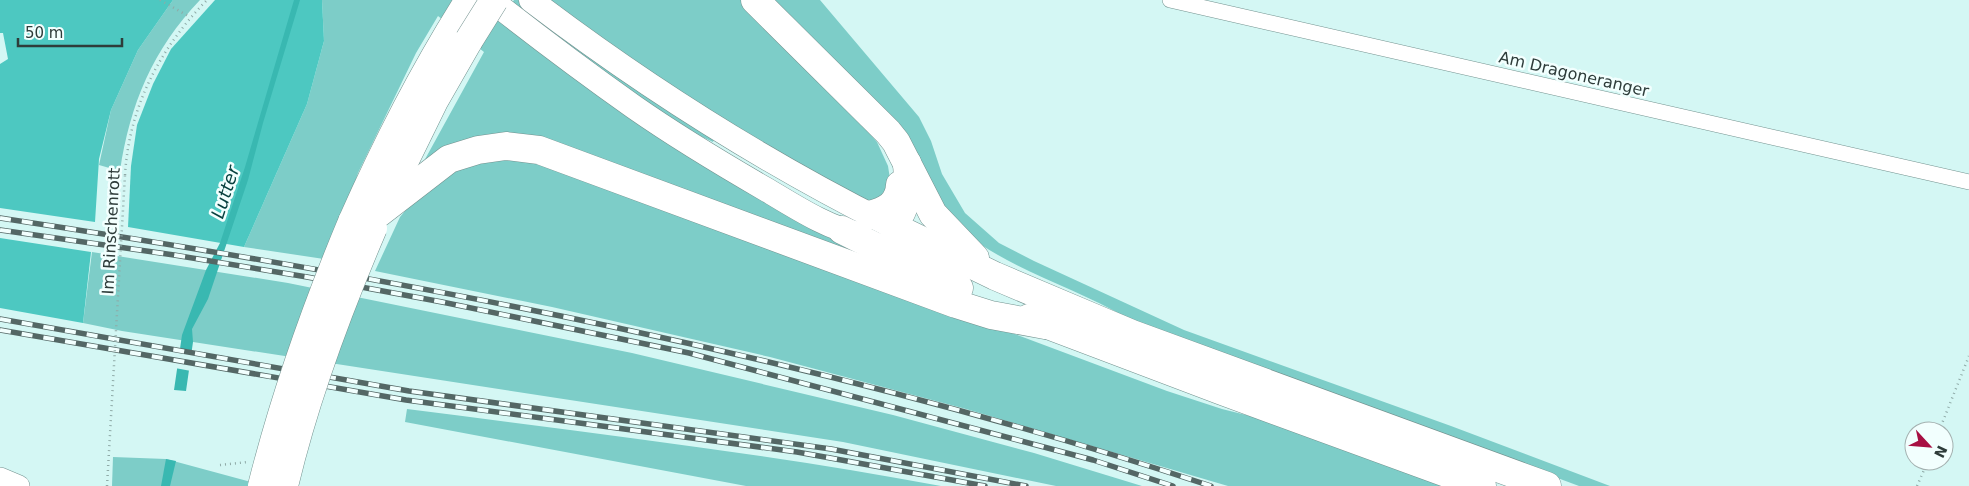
<svg xmlns="http://www.w3.org/2000/svg" width="1969" height="486" viewBox="0 0 1969 486" font-family="'DejaVu Sans',sans-serif">
	<rect width="100%" height="100%" fill="#d4f7f4"/>
	<g fill="#7dcdc8">
		<path d="M173,0H200C153,49 130,104 120,171L99,165L111,110L138,50Z"/>
		<path d="M322,0H475L922,280L545,144L418,172L484,52L438,16L416,53L358,173L345,212L324,259L244,247L307,104L324,41Z"/>
		<path d="M514,0H518L605,66L714,138L713,142L685,129L510,6Z"/>
		<path d="M547,0H741L848,109L877,142L888,166L890,179L886,193L876,201L860,199L739,132Z"/>
		<path d="M773,0H820L919,117L931,141L942,174L965,213L999,243L1034,261L1184,330L1451,426L1610,486H1579L1127,318C1073,286 1009,270 960,229Z"/>
		<path d="M529,157L884,285L1167,391L1222,409L1302,429L1455,486H1228L966,409L770,357L552,307L375,271L400,217L426,186L471,161Z"/>
		<path d="M92,252L288,283L632,353L893,415L1034,453L1142,486H1056L843,442L122,331L83,323Z"/>
		<path d="M407,409C585,432 764,453 941,486H746L405,422Z"/>
		<path d="M113,457L166,459L251,482L250,486H112Z"/>
	</g>
	<g fill="#4dc8c1">
		<path d="M0,0H173L138,50L111,110L99,159L95,222L0,208V64L8,59L3,33H0Z"/>
		<path d="M215,0H322L324,41L307,104L244,247L128,227L131,166L137,125L153,84L171,49Z"/>
		<path d="M0,238L91,252L83,323L0,308Z"/>
	</g>
	<g fill="#39b8b1">
		<path d="M294,0H300L263,123L248,180L208,299L192,329L193,342L186,391L174,390L182,335L206,270L220,243L245,167Z"/>
		<path d="M166,459L176,461L170,486H161Z"/>
	</g>
	<path fill="#d4f7f4" d="M178,348L194,351L191,371L175,368Z"/>
	<g fill="none" stroke-linecap="round" stroke-linejoin="round">
		<defs>
			<path id="street" d="M1170,0L1969,182"/>
			<path id="secondary" d="M0,478L19,486"/>
			<g id="primary">
				<path d="M491,0C538,37 586,73 634,107C677,137 722,164 767,190C794,206 829,229 859,234"/>
				<path d="M531,0C644,86 759,159 886,223"/>
			</g>
			<g id="highway">
				<path d="M755,0L888,132L896,142L933,214L975,258"/>
				<path d="M907,163C909,188 909,207 892,226L995,276L1132,334L1547,486"/>
				<path d="M382,207L434,101L469,40"/>
				<path d="M379,213L449,159L478,150L506,146L539,150L956,304L991,315L1045,325"/>
				<path d="M869,215C886,211 899,204 900,185"/>
				<path d="M352,222C386,145 424,71 469,0"/>
				<path d="M842,230L959,288"/>
				<path d="M1029,318L1222,391L1482,486"/>
			</g>
		</defs>
		<use href="#street" stroke="#73928f" stroke-width="16"/>
		<use href="#secondary" stroke="#73928f" stroke-width="22"/>
		<use href="#primary" stroke="#73928f" stroke-width="25"/>
		<use href="#highway" stroke="#73928f" stroke-width="29"/>
		<g stroke="#8faaa7" stroke-width="2.5" stroke-dasharray="1 4" stroke-linecap="butt">
			<path d="M160,0L190,17"/>
			<path d="M125,175C129,107 160,48 207,0"/>
			<path d="M1939,431L1969,356"/>
			<path d="M220,465L248,462"/>
			<path d="M1917,486L1928,461"/>
		</g>
		<use href="#street" stroke="#fff" stroke-width="15"/>
		<use href="#secondary" stroke="#fff" stroke-width="21"/>
		<use href="#primary" stroke="#fff" stroke-width="24"/>
		<use href="#highway" stroke="#fff" stroke-width="28"/>
		<defs>
			<g id="rail">
				<path d="M0,218C409,280 817,356 1211,486"/>
				<path d="M0,230L174,255L307,277L442,302L689,353L1093,460L1173,486"/>
				<path d="M0,319L409,391L831,449L1026,486"/>
				<path d="M0,330L406,400L797,452L985,486"/>
			</g>
		</defs>
		<use href="#rail" stroke="#546765" stroke-width="5.5"/>
		<use href="#rail" stroke="#f2fffe" stroke-width="4" stroke-dasharray="11" stroke-linecap="butt"/>
		<defs>
			<g id="highway-bridge">
				<path d="M469,40L494,0"/>
				<path d="M262,486C285,395 316,308 352,222"/>
				<path d="M284,486C305,397 337,312 373,228"/>
			</g>
		</defs>
		<use href="#highway-bridge" stroke="#73928f" stroke-width="29" stroke-linecap="butt"/>
		<path stroke="#8faaa7" stroke-width="2.5" stroke-dasharray="1 4" stroke-linecap="butt" d="M107,486L125,175"/>
		<use href="#highway-bridge" stroke="#fff" stroke-width="28"/>
	</g>
	<g text-anchor="middle" dominant-baseline="central" stroke-width="5" stroke-linejoin="round" paint-order="stroke">
		<g font-size="16" fill="#2e3c3a" stroke="#f2fffe">
			<text transform="translate(1574 74) rotate(13)">Am Dragoneranger</text>
			<text transform="translate(111 231) rotate(-87)">Im Rinschenrott</text>
		</g>
		<g font-size="18" font-style="italic" fill="#094240" stroke="#f2fffe">
			<text transform="translate(225 192) rotate(-72)">Lutter</text>
		</g>
	</g>
	<g transform="translate(1929 446) rotate(116)"><circle r="24" fill="#f2fffe" stroke="#a4b1b0"/>
	<path d="M0-4L9 19L0 12L-9 19Z" fill="#a71043"/>
	<text y="-8" font-size="14" font-weight="bold" text-anchor="middle" fill="#2e3c3a">N</text>
	</g>
	<path d="M18 38v8h104v-8" fill="none" stroke="#2e3c3a" stroke-width="2.5"/>
	<text x="25" y="38" font-size="15" fill="#2e3c3a" stroke="#f2fffe" stroke-width="4" paint-order="stroke">50 m</text>
</svg>
